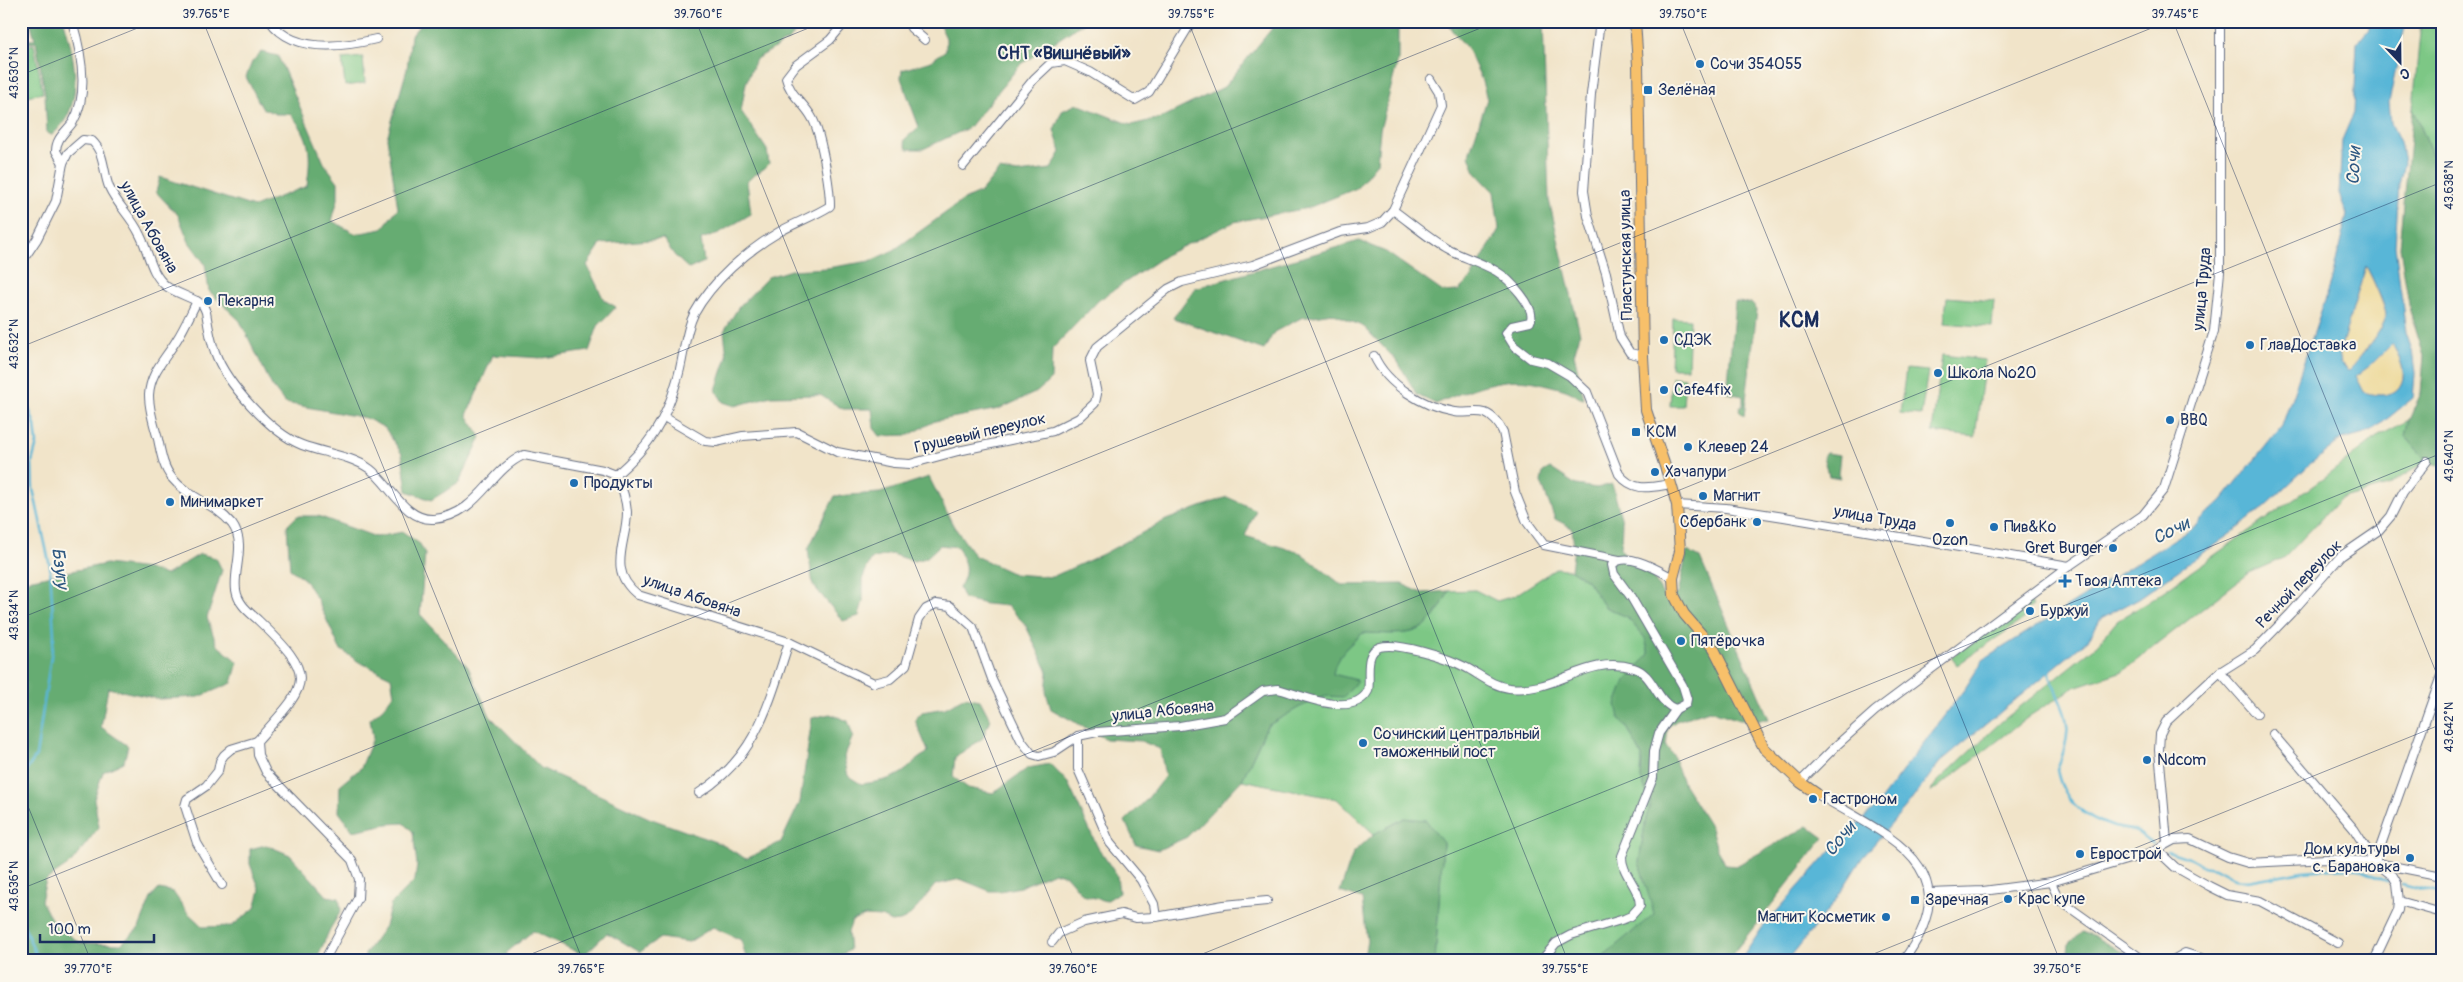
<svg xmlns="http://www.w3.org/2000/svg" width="2463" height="982" viewBox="0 0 2463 982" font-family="Pangolin,sans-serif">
	<rect width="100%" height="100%" fill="#fbf7ec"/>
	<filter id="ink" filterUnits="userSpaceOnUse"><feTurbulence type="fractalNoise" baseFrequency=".02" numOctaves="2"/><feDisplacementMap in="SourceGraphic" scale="10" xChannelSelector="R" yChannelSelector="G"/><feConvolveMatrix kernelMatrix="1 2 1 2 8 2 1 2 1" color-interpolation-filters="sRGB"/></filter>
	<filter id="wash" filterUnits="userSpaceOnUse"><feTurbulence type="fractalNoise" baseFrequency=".0096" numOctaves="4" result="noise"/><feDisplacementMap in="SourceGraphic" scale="20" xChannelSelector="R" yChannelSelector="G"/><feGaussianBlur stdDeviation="1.12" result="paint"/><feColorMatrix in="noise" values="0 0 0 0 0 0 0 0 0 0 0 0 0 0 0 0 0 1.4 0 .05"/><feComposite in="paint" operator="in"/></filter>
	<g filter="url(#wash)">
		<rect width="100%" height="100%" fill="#f1e4c9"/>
		<g fill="#7dc785" stroke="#4c7b72">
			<path d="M2421,21H2442V202L2434,159L2413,108Z"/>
			<path d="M34,44L43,93L21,97V47Z"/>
			<path d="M363,57L365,83L345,86L342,59Z"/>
			<path d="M1947,297L1994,301L1992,327L1944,323Z"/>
			<path d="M1673,318L1690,319L1688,368H1671Z"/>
			<path d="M1942,355L1985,360L1975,437L1932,432Z"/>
			<path d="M1906,369L1928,371L1921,415L1900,413Z"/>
			<path d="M1672,377L1685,378L1683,406H1670Z"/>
			<path d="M2409,420L2405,436L2427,461L2387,486L2340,499L2285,557L2247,574L2123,671L2075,687L2031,715L1930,793L1936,783L2001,722L2097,645L2117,621L2148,602L2324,478L2377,437Z"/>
			<path d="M1557,568L1571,570L1587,580L1605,607L1627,617L1645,638L1649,654L1624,683L1619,718L1628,729L1642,756L1641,779L1651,803L1646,818L1639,862L1655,914L1597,961H1435L1443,843L1405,818L1374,834L1337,799L1242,780L1267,726L1299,707L1326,696H1342C1340,690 1334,681 1333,674C1331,657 1352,643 1363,633C1412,634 1425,640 1449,591L1475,590L1497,601L1514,596Z"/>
			<path d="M2029,600L2033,606L2021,613L2024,619L1957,665L1951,657Z"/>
		</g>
		<g fill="#66ac72" stroke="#406e68">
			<path d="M30,21H64C75,59 86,107 52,135L47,133L45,94L36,42L21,44V42L35,39Z"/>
			<path d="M424,21H805L789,40L756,59L746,83L741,111L767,150L769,164C763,171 753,174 747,182L751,214L719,233L701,239L704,262L689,269L675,256L663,239L601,244L587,265L604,300L616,307L598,326L589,351L542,358L493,355L467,415L481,437L459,483L431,500L407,491L402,454L385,428L366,418L285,403L272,386L240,321L209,291L205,264L189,242L178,215L156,192L160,177L254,207L307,186C311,156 312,137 290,114H276L262,108L246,77L252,62L261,52L278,56L324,163L338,182V199L332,221L356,234L382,229L398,208L387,138L407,69L411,35Z"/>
			<path d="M938,21H1086L1020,65L968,128L923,149H907L904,140L919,127L901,78L902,70L931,61L946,50V38Z"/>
			<path d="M1278,21H1398V60L1380,130L1377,163L1357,188L1308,208L1234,222L1167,254L1099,300L1052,349L1051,379L1037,392L999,409L935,421L909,435L880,436L874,428L872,409H843L820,395L771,396L735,406L723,402L716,390L727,357L724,331L738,308L768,277L791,270L827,268L870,261L894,250L962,201L981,192L999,170L1018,173L1051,169L1061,152L1054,130L1062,111L1077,104L1131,125L1161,118L1224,87Z"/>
			<path d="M1444,21H1543L1549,200L1580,334L1574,354L1584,399C1577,398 1576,394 1570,392C1562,388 1550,386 1540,383C1503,374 1470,389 1436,404L1417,395L1398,362L1364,327L1332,313L1301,318L1274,332L1264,350L1173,318L1195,288L1359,241L1386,252L1443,292L1458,291L1471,278L1499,229L1494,192L1475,172L1469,155L1487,99L1481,78L1467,48Z"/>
			<path d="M2413,108L2434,159L2441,195L2442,467L2427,461L2405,436L2409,420L2421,393L2424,356L2410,311L2400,247Z"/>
			<path d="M1735,302L1751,303L1757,310L1744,416L1739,411L1740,406H1743V396L1727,393Z"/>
			<path d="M1826,453L1840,455L1838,474L1840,478L1829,476L1823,457Z"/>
			<path d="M1550,468L1576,485L1597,488L1612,484L1622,521L1621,549L1631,563L1652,576L1665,598L1678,594L1687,551L1700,558L1769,719L1740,720L1709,710L1676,721L1668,727L1666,746L1673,755L1683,783L1711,828L1717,850L1726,865L1736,866L1808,826L1824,838L1727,961H1597L1654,914L1639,862L1646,818L1651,803L1641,779L1642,756L1628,729L1619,718L1616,704L1624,683L1649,654L1645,638L1627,617L1605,607L1587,580L1571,570L1574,548L1572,528L1555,519L1541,482L1543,472Z"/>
			<path d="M929,477L953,525L975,556L1014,574L1052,577L1103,554L1166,520L1227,497L1256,510L1245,536L1301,553L1342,585L1402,584L1422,593L1449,591C1425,640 1412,634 1363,633C1349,645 1336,655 1333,674L1357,680L1351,689L1343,697L1326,696L1300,707L1267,726L1242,780L1187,837L1158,850L1136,845L1125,821L1148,798L1165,776L1160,749L1141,741L1106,739L1051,709L1046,692L1048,672L1025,624L1007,606L986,604L964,599L959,588C969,571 966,565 958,547L940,545L926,558L914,561L891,554L871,559L863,577V601L859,616L843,621L813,585L808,549L835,496L880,493Z"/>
			<path d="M297,516H318L376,537L403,532L420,544L425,554L420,614L468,667L490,716L541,768L649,818L721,844L746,859L781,842L800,802L812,718L830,714L848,721L853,736L844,757L848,776L861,784C877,782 894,780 907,769C914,763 917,758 926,754L928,751L915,720L922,712L945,708L965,697L980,700L990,719L983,738L955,757L953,777L968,788L993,793L1028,768L1050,764L1068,783L1097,846L1117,876L1119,893L1106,901L1083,895L1067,876L1054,872L1020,887L1000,891H990L960,879L935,885L917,908L907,918L900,921L891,922L881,917L865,916L852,921L848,932L850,950L837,957C799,946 783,961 747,961L741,940L713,927L689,942L660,938L640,952L607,933L584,955L533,931L506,953L511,961H365V954L385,926L391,904L415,880L417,865L413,832L404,823L387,824L353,831L339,812L340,785L361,768L373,738L370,719L383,708L394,694L391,677L359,662L340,649L317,599L304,579L290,569L287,526Z"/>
			<path d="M200,554L216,558L222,570L207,618L217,645L238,662L232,683L199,697L159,699L108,688L101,727L128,746L124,762L103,772L94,799L99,827L71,863L46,880L41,901L54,924L80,943L121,944L139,928L151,898L159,889L173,892L187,912L203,927L232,926L255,908L260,890L250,864V849L266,845L290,855L327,896L339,898L341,911L330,929L316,961H21V600L28,580L106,564L148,569L166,575Z"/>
			<path d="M1405,818L1426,820L1443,843L1435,961H1363L1367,941L1362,899L1340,892L1353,853L1374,834Z"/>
			<path d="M2082,932L2097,938L2137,961H2067L2069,944Z"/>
		</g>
		<g fill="#eeda9e" stroke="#84847e">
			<path d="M2366,266C2370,273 2387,311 2386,316C2383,331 2358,359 2348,371L2341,363L2339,353Z"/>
			<path d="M2393,343C2396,353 2405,367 2403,378C2399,398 2378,397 2363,392L2355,376L2371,365Z"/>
		</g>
		<path fill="#59b6d7" stroke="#3a729a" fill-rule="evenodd" d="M2369,21H2406L2389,102L2391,123L2400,142L2404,163L2399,185L2395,246L2406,333L2412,350L2415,374L2413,398L2372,431L2342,439L2310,464L2267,505L2233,532L2139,598L2101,618L2088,640L1940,762L1907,806L1862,858L1835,901L1787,961H1740L1762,928L1841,839L1873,810L1966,687L1983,660L2195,526L2222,500L2282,426L2331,283L2347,214L2339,194L2342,140L2354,112L2357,43L2369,29ZM2366,266C2370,273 2388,310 2386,317C2383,330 2358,361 2348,370L2341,363L2339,353ZM2392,344C2397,353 2405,367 2403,378C2399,398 2378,397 2364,392L2356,376L2371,365Z"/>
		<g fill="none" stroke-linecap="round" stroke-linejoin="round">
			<g stroke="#59b6d7" stroke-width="2.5">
				<path d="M21,388L35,425L37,443L32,462L33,489L50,566L54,636L36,756L21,779"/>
				<path d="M2048,670C2063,715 2078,721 2057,769C2062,801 2084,817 2114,827C2122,829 2131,829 2137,832C2143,836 2148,841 2153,844"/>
				<path d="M2168,851L2189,858L2203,866L2215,868L2235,879L2248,881L2303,871L2344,868L2360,869L2388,882"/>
				<path d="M2402,884L2442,894"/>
				<path d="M21,918L38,961"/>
			</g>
		</g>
	</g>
	<g filter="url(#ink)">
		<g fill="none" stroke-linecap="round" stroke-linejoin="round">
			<defs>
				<g id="minor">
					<path d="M270,21C293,54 343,47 376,39"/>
					<path d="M909,21L911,28L925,40"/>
					<path d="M1600,21L1591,94L1584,191L1588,216L1606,273L1620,337L1630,353L1643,356"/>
					<path d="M63,163L56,151C56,138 66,132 73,122C90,93 81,51 72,21"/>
					<path d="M963,166L1034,79L1051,63L1065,61L1090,72L1135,100L1149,92L1192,21"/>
					<path d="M1393,210C1411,223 1428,238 1447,249C1462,257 1480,262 1496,271C1508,278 1538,308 1530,322L1512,326L1506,333L1514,346L1531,359L1548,363L1570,376L1587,392L1619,474C1634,493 1651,487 1671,484"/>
					<path d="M21,263L37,239L56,201L63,163L68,153L83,140L92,141C105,153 103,172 109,187C117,205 132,217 140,235C149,252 150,273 166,286C177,294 192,297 203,305L206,312C208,325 210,339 215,352C226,383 271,433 302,445C323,453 350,455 370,469C390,484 405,521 434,519C479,515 489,470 524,455L603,470L616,475C622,487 626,498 627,512C627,543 606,570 638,595L789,642L874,683L890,679L906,665L919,619L926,609L936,604L950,606L973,627L992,679L1021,740L1032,754L1039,756L1054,752L1078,736L1097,732L1180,726L1225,718L1263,691L1278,689C1301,695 1353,719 1368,691C1371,678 1363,652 1380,647C1398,642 1448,658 1465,667C1479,674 1492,686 1509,688C1557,694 1585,654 1634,668C1654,674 1657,704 1676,709L1686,704L1687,699L1683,686L1631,597L1614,574L1612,565C1626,550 1658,570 1673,578"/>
					<path d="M197,301C190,315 184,329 176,341C165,359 150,373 149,395C149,409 154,426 158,439C161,453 163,467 172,478C188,498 215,503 232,524C247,544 233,569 236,590C238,604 249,612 258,620C319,678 309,683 257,741L258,755L266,772L352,860L359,879L358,898L324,961"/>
					<path d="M1374,356C1387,385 1424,407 1454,412C1464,414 1476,410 1485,413C1493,416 1500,425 1503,432L1515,492L1527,522L1544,545L1619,560"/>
					<path d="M664,417L705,441L716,442L743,436L797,432L837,452L894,463L910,464L958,451L1053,431L1079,418L1095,403L1097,394L1090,361L1097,347L1168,289L1182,282L1253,265L1340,232L1368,228L1382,222L1393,210L1441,105L1439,92L1431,79"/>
					<path d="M616,475C649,446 665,423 677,380C684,359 684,334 694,314C712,281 747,251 779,232C795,223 814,216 830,206C830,187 821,131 811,116C802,101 790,95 786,78L796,65L830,40L846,21"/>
					<path d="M1677,505L1726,508L1784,517L2069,566"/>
					<path d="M2220,672L2257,714"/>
					<path d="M2273,734L2354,829L2375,862"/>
					<path d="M1078,736V769L1110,843L1141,880L1154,904L1156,917"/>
					<path d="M1800,782L1838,744L1875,711L2069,566L2143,515L2164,489L2214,331L2220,272V21"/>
					<path d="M699,793C757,757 769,703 789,642"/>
					<path d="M1817,794C1887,836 1973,867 1903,961"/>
					<path d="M2167,842L2159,750L2160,734L2166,722L2220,672L2255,650L2291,613L2341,556L2379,530L2391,516L2403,492L2427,461"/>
					<path d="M2157,850L2175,867L2209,886L2227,895L2260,901L2338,943"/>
					<path d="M2375,862L2442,673"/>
					<path d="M2382,864L2442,876"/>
					<path d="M2051,882L2059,900L2145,961"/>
					<path d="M222,885L197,843L185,806L187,799L206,786L218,771L220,761L224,755L231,749L257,741"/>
					<path d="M1930,893L1983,891L2051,882L2150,853L2174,840L2190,839L2228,857L2248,863L2327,859L2375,862L2393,876L2397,883L2399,901L2398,910L2374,961"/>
					<path d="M2399,901L2442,913"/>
					<path d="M1052,942L1059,933L1084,922L1122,914L1136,918L1156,917L1224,905L1267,901"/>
					<path d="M1541,961L1556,943L1571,935L1624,919L1631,916L1640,906C1640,887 1621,874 1622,856L1653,778L1654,751L1659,733L1676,709"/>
					<path d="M2171,961L2185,953L2211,961"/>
				</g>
				<path id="major" d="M1635,21L1638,65L1643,356L1646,410L1671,484L1677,505L1680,551L1673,578L1674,595L1684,614L1714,649L1764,748L1800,782L1817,794"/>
			</defs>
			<use href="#minor" stroke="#666e83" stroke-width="10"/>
			<use href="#major" stroke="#666e83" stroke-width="12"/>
			<use href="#minor" stroke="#fff" stroke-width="8"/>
			<use href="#major" stroke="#f7c06b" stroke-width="10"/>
		</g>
	</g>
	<path fill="none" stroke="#1b2f5e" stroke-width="1" stroke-opacity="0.45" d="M203,21L583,961M696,21L1075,961M1188,21L1568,961M1680,21L2060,961M2173,21L2442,687M21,75L155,21M21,347L826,21M21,618L1498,21M21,789L91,961M21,889L2169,21M514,961L2442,182M1185,961L2442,453M1856,961L2442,724"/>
	<g fill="#1f6fb2" stroke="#fbf7ec" stroke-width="2">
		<circle cx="1700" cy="64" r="5"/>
		<rect x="1643" y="85" width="10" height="10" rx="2.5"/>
		<circle cx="208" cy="301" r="5"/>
		<circle cx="1664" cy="340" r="5"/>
		<circle cx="2250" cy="345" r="5"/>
		<circle cx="1938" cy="373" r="5"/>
		<circle cx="1664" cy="390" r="5"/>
		<circle cx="2170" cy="420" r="5"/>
		<rect x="1631" y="427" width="10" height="10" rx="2.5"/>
		<circle cx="1688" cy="447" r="5"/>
		<circle cx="1655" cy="472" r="5"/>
		<circle cx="574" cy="483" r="5"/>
		<circle cx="1703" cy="496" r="5"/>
		<circle cx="170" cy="502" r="5"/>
		<circle cx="1757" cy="522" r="5"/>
		<circle cx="1950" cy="523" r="5"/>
		<circle cx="1994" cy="527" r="5"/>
		<circle cx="2113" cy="548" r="5"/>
		<path d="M2062.5 573.5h5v5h5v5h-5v5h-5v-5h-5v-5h5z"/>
		<circle cx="2030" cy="611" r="5"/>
		<circle cx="1681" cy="641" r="5"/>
		<circle cx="1363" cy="743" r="5"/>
		<circle cx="2147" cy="760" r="5"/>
		<circle cx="1813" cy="799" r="5"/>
		<circle cx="2080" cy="854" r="5"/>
		<circle cx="2410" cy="858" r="5"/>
		<circle cx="2008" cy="899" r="5"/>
		<rect x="1910" y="895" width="10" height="10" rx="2.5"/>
		<circle cx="1886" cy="917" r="5"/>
	</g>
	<g text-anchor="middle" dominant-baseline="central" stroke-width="4" stroke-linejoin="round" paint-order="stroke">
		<g font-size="16" fill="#1b2f5e" stroke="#fbf7ec" text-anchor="start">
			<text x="1710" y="64">Сочи 354055</text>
			<text x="1658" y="90">Зелёная</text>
			<text x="218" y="301">Пекарня</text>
			<text x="1674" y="340">СДЭК</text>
			<text x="2260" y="345">ГлавДоставка</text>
			<text x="1948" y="373">Школа №20</text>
			<text x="1674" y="390">Cafe4fix</text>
			<text x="2180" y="420">BBQ</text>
			<text x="1646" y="432">КСМ</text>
			<text x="1698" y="447">Клевер 24</text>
			<text x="1665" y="472">Хачапури</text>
			<text x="584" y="483">Продукты</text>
			<text x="1713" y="496">Магнит</text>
			<text x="180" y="502">Минимаркет</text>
			<text x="1747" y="522" text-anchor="end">Сбербанк</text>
			<text x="2004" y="527">Пив&amp;Ко</text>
			<text x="1950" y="540" text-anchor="middle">Ozon</text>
			<text x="2103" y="548" text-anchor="end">Gret Burger</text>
			<text x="2075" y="581">Твоя Аптека</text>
			<text x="2040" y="611">Буржуй</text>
			<text x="1691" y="641">Пятёрочка</text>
			<text x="1373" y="734">Сочинский центральный<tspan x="1373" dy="18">таможенный пост</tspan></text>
			<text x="2157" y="760">Ndcom</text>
			<text x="1823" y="799">Гастроном</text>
			<text x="2400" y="849" text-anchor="end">Дом культуры<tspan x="2400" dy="18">с. Барановка</tspan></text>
			<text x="2090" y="854">Еврострой</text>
			<text x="2018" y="899">Крас купе</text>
			<text x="1925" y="900">Заречная</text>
			<text x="1876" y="917" text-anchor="end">Магнит Косметик</text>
		</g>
		<g font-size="16" fill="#1b2f5e" stroke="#fbf7ec">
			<text transform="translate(149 227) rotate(61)">улица Абовяна</text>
			<text transform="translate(1626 255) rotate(-91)">Пластунская улица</text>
			<text transform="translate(2202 289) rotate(-85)">улица Труда</text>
			<text transform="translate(980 433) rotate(-13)">Грушевый переулок</text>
			<text transform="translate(1875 518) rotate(10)">улица Труда</text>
			<text transform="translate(2299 584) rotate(-46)">Речной переулок</text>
			<text transform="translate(692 596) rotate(19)">улица Абовяна</text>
			<text transform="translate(1163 711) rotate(-6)">улица Абовяна</text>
		</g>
		<g font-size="18" font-weight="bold" fill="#1b2f5e" stroke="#fbf7ec">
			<text x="1064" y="53">СНТ «Вишнёвый»</text>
		</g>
		<g font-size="18" font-style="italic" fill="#2e5882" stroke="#fbf7ec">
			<text transform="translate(2354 166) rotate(-88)">Сочи</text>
			<text transform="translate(2171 531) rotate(-27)">Сочи</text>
			<text transform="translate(60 568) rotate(83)">Бзугу</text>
			<text transform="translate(1840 839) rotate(-51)">Сочи</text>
		</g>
		<g font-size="21" font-weight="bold" fill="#1b2f5e" stroke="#fbf7ec">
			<text x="1799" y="320">КСМ</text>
		</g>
	</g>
	<rect width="2463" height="982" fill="none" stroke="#fbf7ec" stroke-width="55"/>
	<g transform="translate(2400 62) rotate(158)" stroke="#fbf7ec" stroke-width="4" paint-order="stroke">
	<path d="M0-4L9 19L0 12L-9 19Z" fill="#1b2f5e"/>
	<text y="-8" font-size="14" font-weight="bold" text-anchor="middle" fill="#1b2f5e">С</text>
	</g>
	<path d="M40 934v8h114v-8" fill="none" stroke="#1b2f5e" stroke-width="2.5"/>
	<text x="48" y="934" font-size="15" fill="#1b2f5e" stroke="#fbf7ec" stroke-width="4" paint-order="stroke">100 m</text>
	<rect x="28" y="28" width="2408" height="926" fill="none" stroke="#1b2f5e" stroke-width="2"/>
	<g font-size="12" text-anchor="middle" fill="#1b2f5e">
		<text x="206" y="18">39.765°E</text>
		<text x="698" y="18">39.760°E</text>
		<text x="1191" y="18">39.755°E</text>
		<text x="1683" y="18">39.750°E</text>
		<text x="2175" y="18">39.745°E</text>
		<text transform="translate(14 73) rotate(-90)" y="4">43.630°N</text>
		<text transform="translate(2449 185) rotate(-90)" y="4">43.638°N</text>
		<text transform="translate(14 344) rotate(-90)" y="4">43.632°N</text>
		<text transform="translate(2449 456) rotate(-90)" y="4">43.640°N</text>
		<text transform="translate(14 615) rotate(-90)" y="4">43.634°N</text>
		<text transform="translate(2449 727) rotate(-90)" y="4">43.642°N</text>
		<text transform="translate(14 886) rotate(-90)" y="4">43.636°N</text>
		<text x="88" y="973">39.770°E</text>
		<text x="581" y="973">39.765°E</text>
		<text x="1073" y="973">39.760°E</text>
		<text x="1565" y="973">39.755°E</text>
		<text x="2057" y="973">39.750°E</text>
	</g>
</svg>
